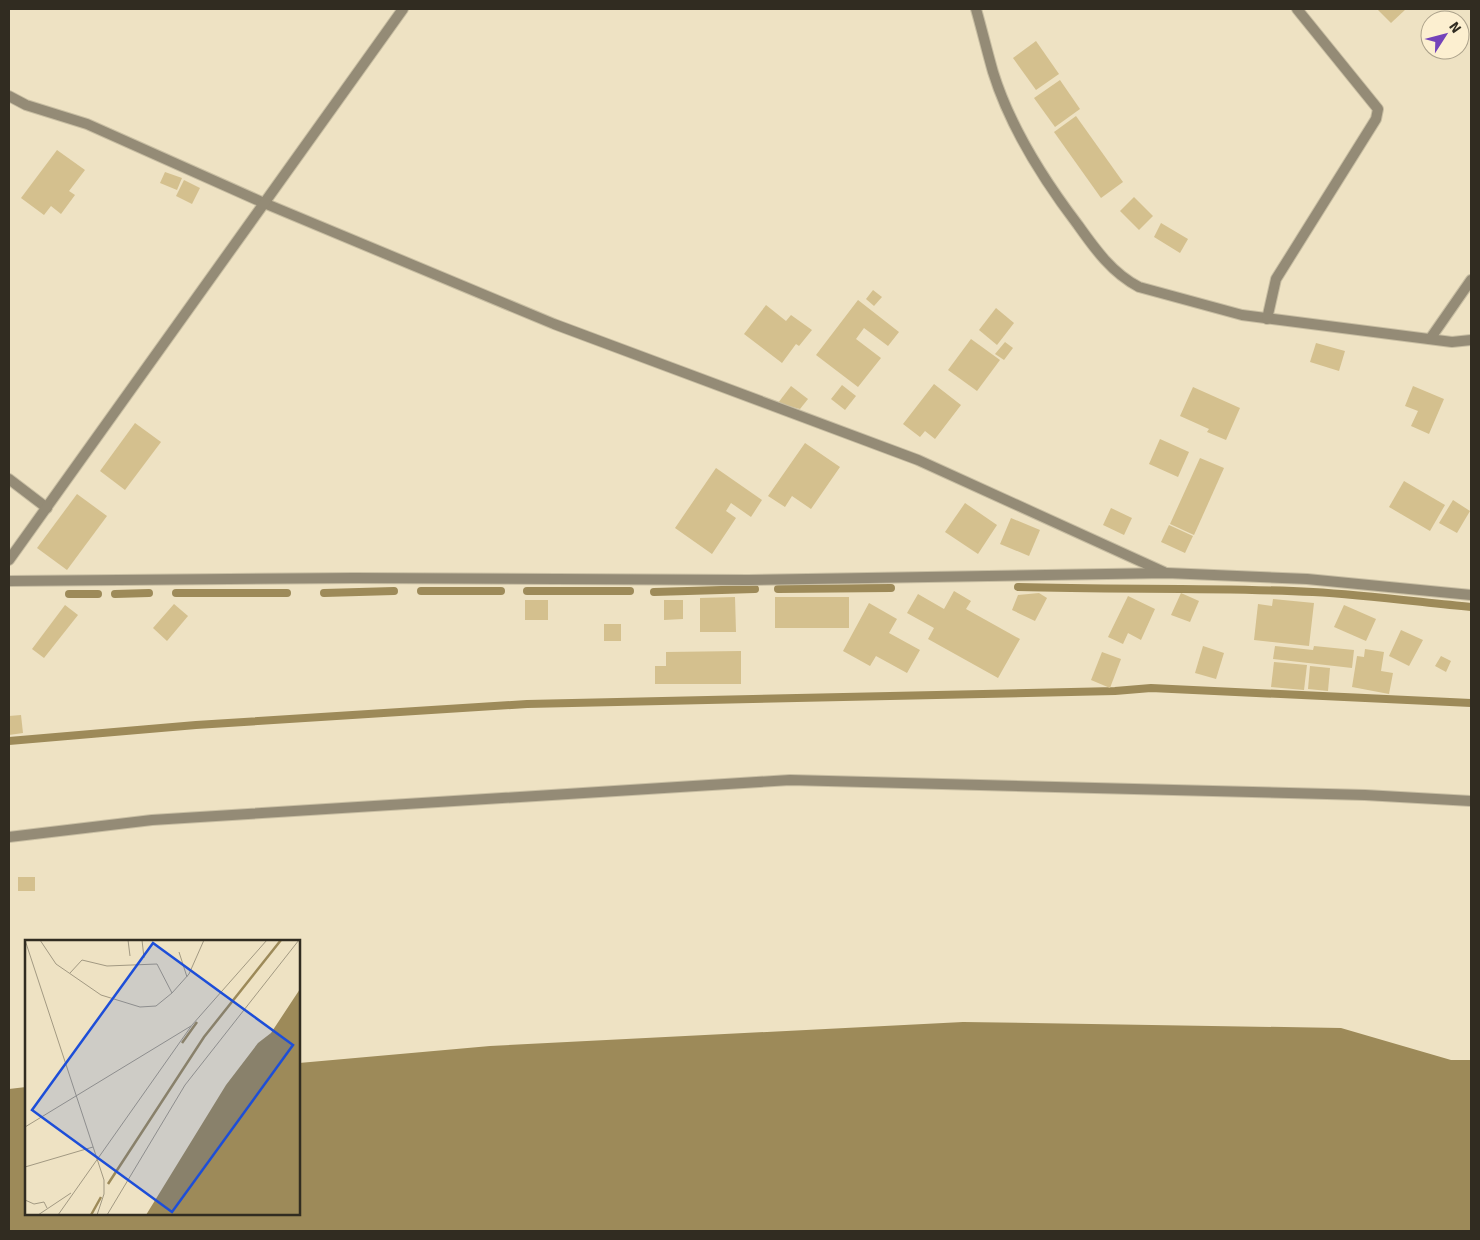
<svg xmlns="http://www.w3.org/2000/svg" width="1480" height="1240" viewBox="0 0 1480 1240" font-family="Signika,sans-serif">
	<rect width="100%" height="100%" fill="#eee2c3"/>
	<path fill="#9d8a59" d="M963,1022L1341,1028L1451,1060H1471V1231H9V1089L26,1087V1214H299V1063L490,1046Z"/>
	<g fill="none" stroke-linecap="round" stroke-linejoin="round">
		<g stroke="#9d8a59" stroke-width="8">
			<path d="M1018,587C1117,590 1215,587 1313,592C1366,595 1419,602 1471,607"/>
			<path d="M778,589L891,588"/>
			<path d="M421,591H501"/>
			<path d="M527,591H630"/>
			<path d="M654,592L755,589"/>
			<path d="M176,593H287"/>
			<path d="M324,593L394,591"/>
			<path d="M69,594H98"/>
			<path d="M115,594L149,593"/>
			<path d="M9,741L196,725L527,704L1115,691L1151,688L1471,703"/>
		</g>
	</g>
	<g fill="#d4c08e">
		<path d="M1377,9H1406L1391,23Z"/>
		<path d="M1036,41L1059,74L1036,90L1013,58Z"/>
		<path d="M1060,80L1080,109L1055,127L1034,98Z"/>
		<path d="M1076,116L1123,182L1101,198L1054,132Z"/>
		<path d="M57,150L85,170L69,191L75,195L61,214L51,206L44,215L21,198Z"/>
		<path d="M165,172L182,178L177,190L160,183Z"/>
		<path d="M184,180L200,188L192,204L176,196Z"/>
		<path d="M1134,197L1153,216L1139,230L1120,211Z"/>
		<path d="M1161,223L1188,239L1180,253L1154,237Z"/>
		<path d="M873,290L882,297L874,306L866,299Z"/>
		<path d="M858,300L899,332L888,346L864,328L856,339L881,358L858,387L816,355Z"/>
		<path d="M766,305L786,321L791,315L812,330L799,346L796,344L782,363L744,334Z"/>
		<path d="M996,308L1014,323L997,345L979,330Z"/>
		<path d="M971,339L1000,360L977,391L948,370Z"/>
		<path d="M1005,342L1013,348L1004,360L995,354Z"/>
		<path d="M1316,343L1345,351L1339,371L1310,362Z"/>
		<path d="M934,384L961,405L935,439L925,431L920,437L903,424Z"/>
		<path d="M842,385L856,396L845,410L831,399Z"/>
		<path d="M791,386L808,399L800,409L778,403Z"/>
		<path d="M1413,386L1444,399L1429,434L1411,426L1418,411L1405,406Z"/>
		<path d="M1193,387L1240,408L1226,440L1207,432L1209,429L1180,416Z"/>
		<path d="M135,423L161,442L125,490L100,471Z"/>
		<path d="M1160,439L1189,452L1178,477L1149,464Z"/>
		<path d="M805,443L840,467L811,509L792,496L785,507L768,496Z"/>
		<path d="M1200,458L1224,468L1194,535L1170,524Z"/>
		<path d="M716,468L762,500L751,517L731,503L726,511L736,518L712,554L675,528Z"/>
		<path d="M1404,481L1445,505L1430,531L1389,507Z"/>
		<path d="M77,494L107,516L67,570L37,548Z"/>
		<path d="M1453,500L1470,511L1457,533L1439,523Z"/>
		<path d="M965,503L997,525L978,554L945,532Z"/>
		<path d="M1111,508L1132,518L1124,535L1103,525Z"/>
		<path d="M1011,518L1040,530L1029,556L1000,544Z"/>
		<path d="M1169,525L1193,536L1185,553L1161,542Z"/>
		<path d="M954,591L971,601L966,609L1020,639L998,678L928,639L934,628L907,613L918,594L944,609Z"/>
		<path d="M1039,593L1047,598L1035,621L1012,610L1018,595Z"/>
		<path d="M1181,593L1199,601L1190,622L1171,615Z"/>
		<path d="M1128,596L1155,609L1141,640L1128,633L1123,644L1108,637Z"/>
		<path d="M735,597L736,632H700V598Z"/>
		<rect x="775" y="597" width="74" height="31"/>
		<path d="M1273,599L1314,603L1309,646L1254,640L1258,604L1272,606Z"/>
		<rect x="525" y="600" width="23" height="20"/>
		<path d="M664,600H683V619L664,620Z"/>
		<path d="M869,603L897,619L889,633L920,650L907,673L876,656L870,666L843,651Z"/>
		<path d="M174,604L188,616L167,641L153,628Z"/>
		<path d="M65,605L78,615L44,658L32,649Z"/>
		<path d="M1344,605L1376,619L1366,641L1334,627Z"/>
		<rect x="604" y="624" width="17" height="17"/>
		<path d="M1401,630L1423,640L1409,666L1389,656Z"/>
		<path d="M1203,646L1224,653L1216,679L1195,673Z"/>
		<path d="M1275,646L1313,650L1314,646L1354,650L1352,668L1273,659Z"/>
		<path d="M1365,649L1384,652L1381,671L1393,673L1389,694L1352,687L1357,656L1364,657Z"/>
		<path d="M741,651V684H655V666H666V652Z"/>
		<path d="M1102,652L1121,659L1110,688L1091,680Z"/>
		<path d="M1441,656L1451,661L1446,672L1435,666Z"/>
		<path d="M1274,662L1307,665L1304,690L1271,687Z"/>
		<path d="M1310,666L1330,668L1328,691L1308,689Z"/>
		<path d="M21,715L23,733L9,735V716Z"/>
		<rect x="18" y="877" width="17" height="14"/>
	</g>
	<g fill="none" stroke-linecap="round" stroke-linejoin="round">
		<defs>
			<g id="minor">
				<path d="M976,9C982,30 987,51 993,72C1010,127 1043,179 1078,225C1095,249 1112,273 1139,287L1242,315L1452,342L1471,340"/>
				<path d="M9,96L26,105L87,124L264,203L554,324L918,460L1164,572"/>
				<path d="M1267,319L1276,279L1376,119L1378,109L1297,9"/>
				<path d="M1430,339L1471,280"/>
				<path d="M9,479L47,508"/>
				<path d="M9,560L403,9"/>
				<path d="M9,581L354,578L748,580L1167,573L1307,579L1471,595"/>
			</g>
			<path id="tertiary" d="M9,837L152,820L790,780L1365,795L1471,801"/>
		</defs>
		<use href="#minor" stroke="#c8bea3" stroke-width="12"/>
		<use href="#tertiary" stroke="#c8bea3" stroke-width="12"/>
		<use href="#minor" stroke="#948b76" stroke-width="10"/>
		<use href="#tertiary" stroke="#948b76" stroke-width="10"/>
	</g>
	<g transform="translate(25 940)">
		<rect width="275" height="275" fill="#eee2c3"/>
		<path d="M275,49V275H121L201,145L233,103L246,93Z" fill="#9d8a59"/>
		<path fill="none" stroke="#9d8a59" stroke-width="2.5" d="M157,103L172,82M83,244L179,97L256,0M66,275L76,257"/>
		<path fill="none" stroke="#a29982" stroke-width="1" d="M0,0L79,240V254L72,275M15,0L31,24L76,55L115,67L131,66L147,53L164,34L179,0M103,0L105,16M117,0L119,18M154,12L162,37M45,33L57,20L82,26L132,24L147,53M0,187L166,86M0,227L68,207M0,260L9,264L19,262L22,268M13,275L46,253M33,275L167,85L242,0M82,275L160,145L274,0"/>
		<path fill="#1d4ed8" fill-opacity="0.15" stroke="#1d4ed8" stroke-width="2.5" d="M128,3L268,105L147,272L7,170Z"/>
		<rect width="275" height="275" fill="none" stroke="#312c21" stroke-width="2.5"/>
	</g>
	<rect width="1480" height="1240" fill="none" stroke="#312c21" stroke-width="20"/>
	<g transform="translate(1445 35) rotate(54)"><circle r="24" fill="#fcefd0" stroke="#aba18a"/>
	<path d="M0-4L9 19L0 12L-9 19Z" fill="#7443ba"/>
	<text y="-8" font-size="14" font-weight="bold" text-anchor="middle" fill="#312c21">N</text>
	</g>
</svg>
